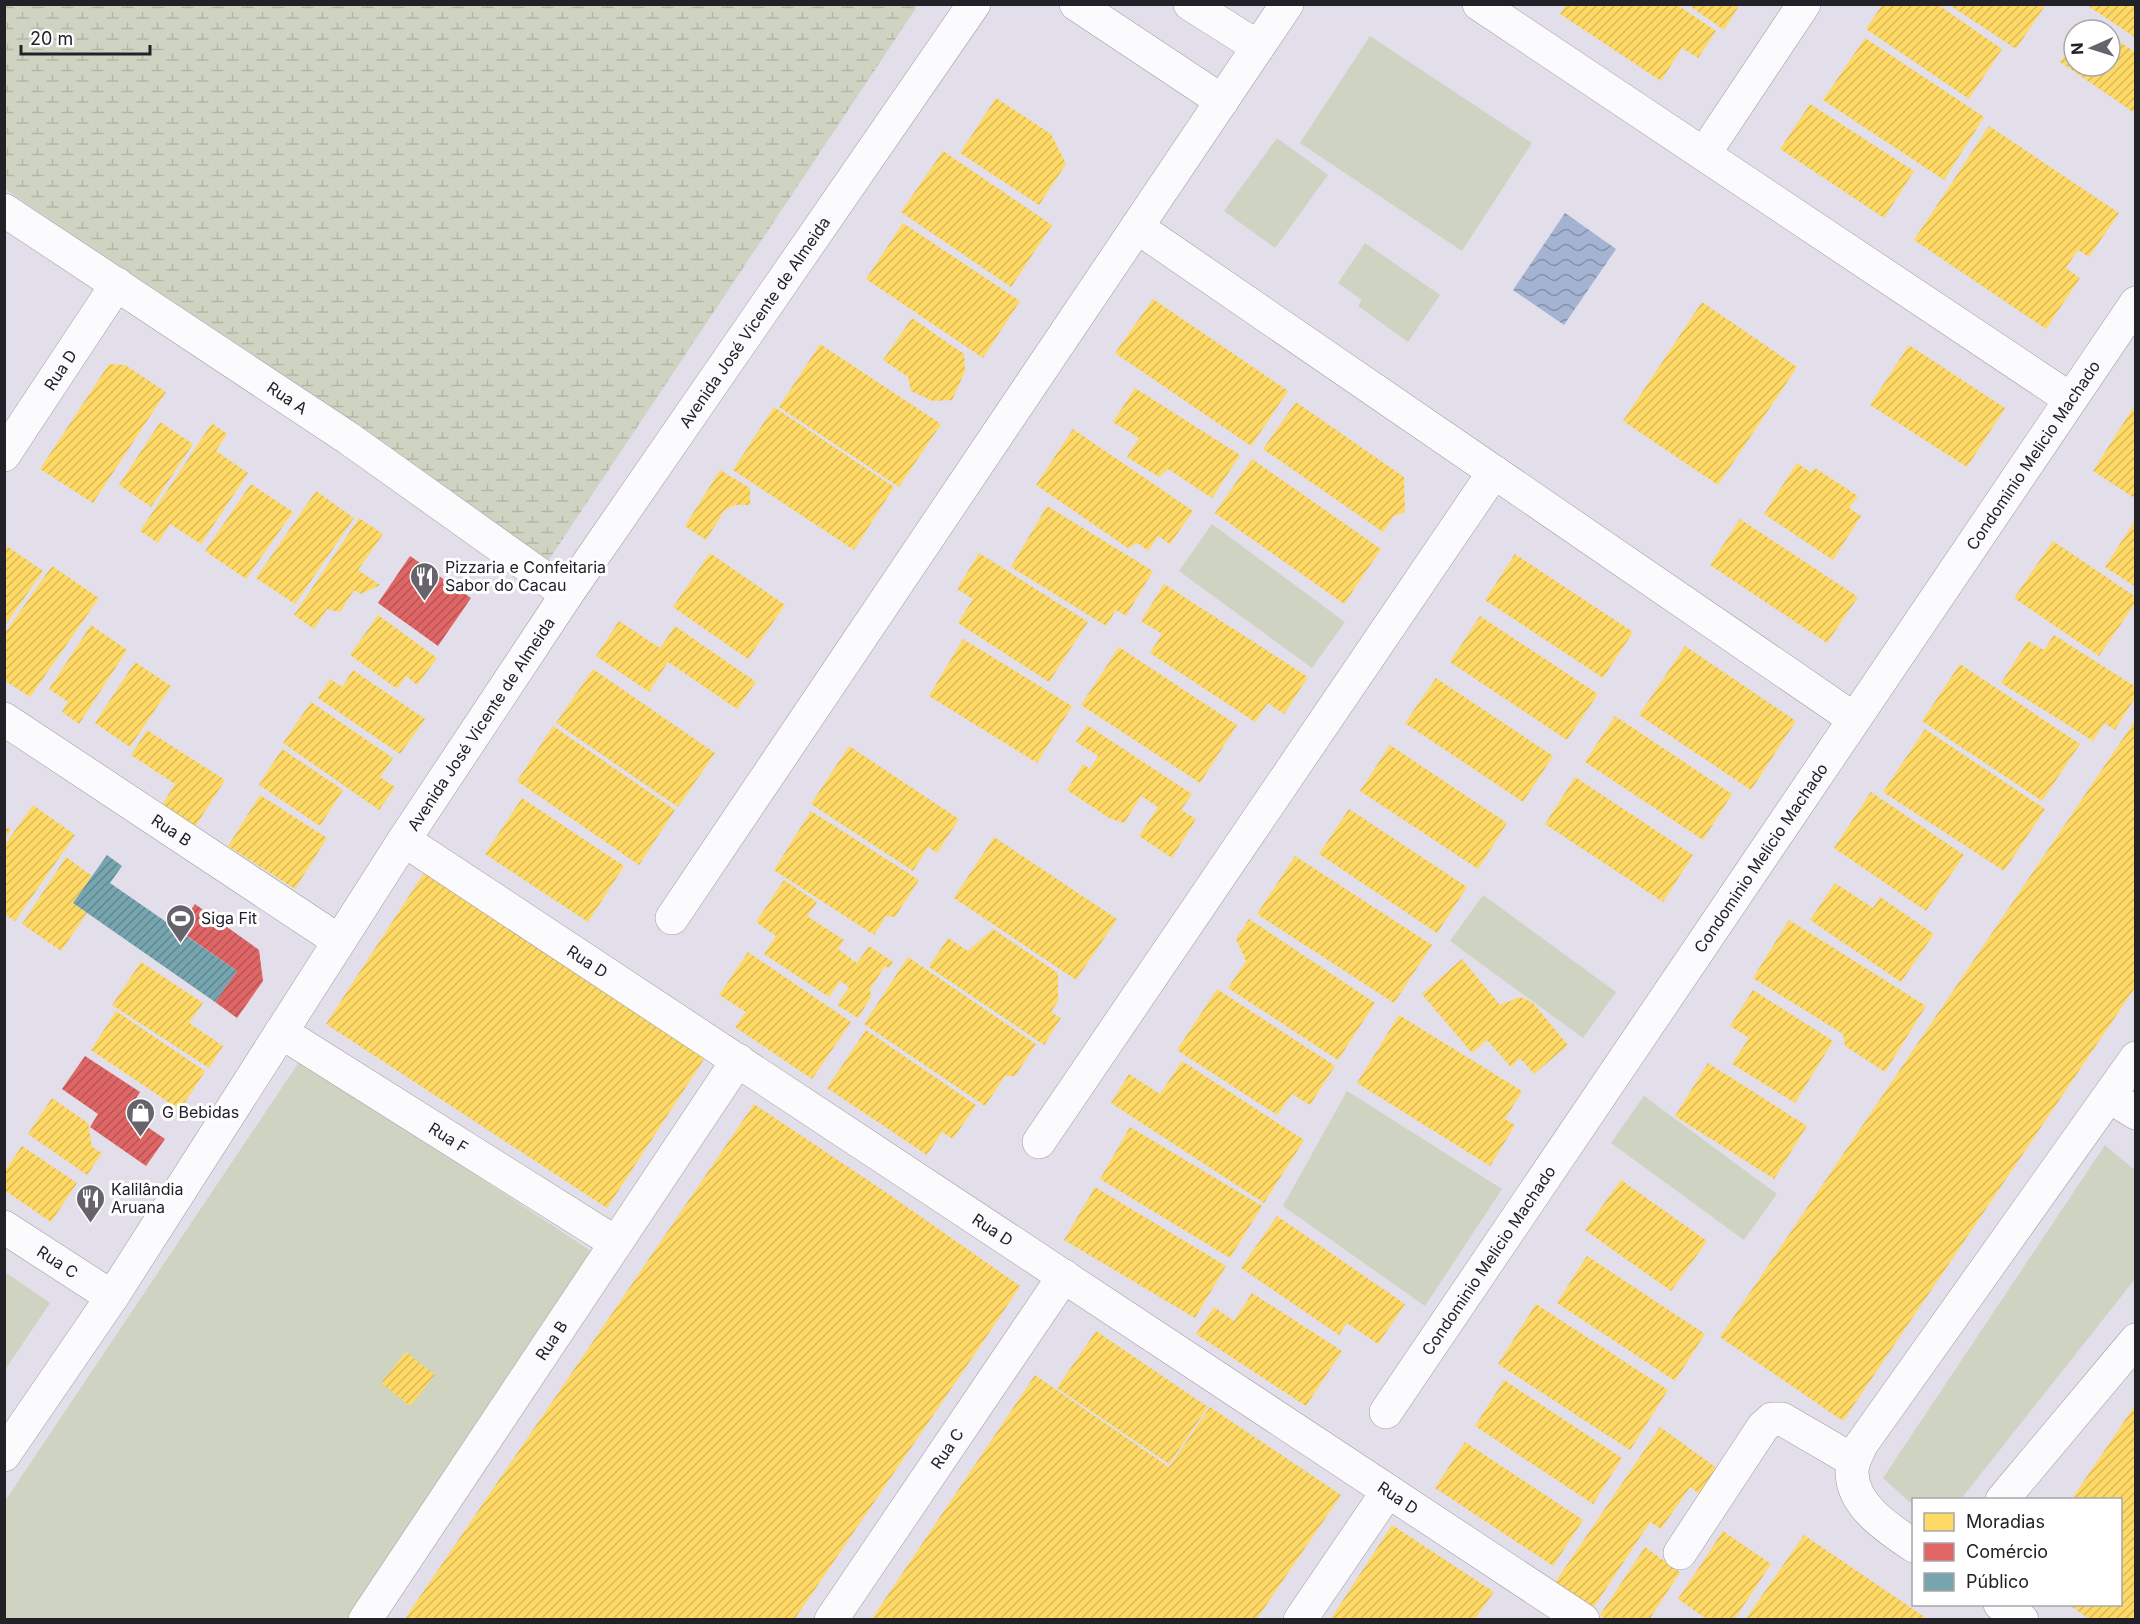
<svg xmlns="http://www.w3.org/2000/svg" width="2140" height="1624" viewBox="0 0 2140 1624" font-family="Inter,sans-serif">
	<defs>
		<pattern id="wetland-marsh" width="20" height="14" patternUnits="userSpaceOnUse" patternTransform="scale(1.5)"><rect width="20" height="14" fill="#cfd4c2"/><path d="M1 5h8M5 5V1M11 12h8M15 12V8" fill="none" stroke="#b1b6a7"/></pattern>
		<pattern id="water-waves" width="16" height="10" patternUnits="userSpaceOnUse" patternTransform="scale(1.5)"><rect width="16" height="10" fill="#a3b3d1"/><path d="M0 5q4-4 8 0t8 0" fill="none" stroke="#8491aa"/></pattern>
		<pattern id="homes-hatch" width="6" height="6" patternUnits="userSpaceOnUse" patternTransform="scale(1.5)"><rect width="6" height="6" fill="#ffd966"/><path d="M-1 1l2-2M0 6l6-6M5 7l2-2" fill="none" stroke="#daba58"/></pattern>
		<pattern id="shops-hatch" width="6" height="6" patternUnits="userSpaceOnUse" patternTransform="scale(1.5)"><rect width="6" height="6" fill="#e06666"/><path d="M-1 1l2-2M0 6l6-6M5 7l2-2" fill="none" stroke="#b55454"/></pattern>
		<pattern id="public-hatch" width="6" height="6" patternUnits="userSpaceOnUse" patternTransform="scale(1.5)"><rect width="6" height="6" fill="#76a5af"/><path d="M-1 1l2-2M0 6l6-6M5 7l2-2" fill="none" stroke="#60868e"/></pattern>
	</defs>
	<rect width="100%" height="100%" fill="#e2deea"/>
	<g fill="#cfd4c2">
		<path d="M1370,36L1532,143L1462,251L1300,143Z"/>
		<path d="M1277,138L1328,175L1275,248L1224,211Z"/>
		<path d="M1365,243L1440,295L1408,342L1358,306L1362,300L1338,283Z"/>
		<path d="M1212,524L1345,622L1312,668L1179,571Z"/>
		<path d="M1483,895L1616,992L1583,1038L1450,941Z"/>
		<path d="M301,1059L594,1253L352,1619L5,1620V1501Z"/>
		<path d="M1347,1091L1502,1189L1425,1306L1283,1206Z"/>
		<path d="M1644,1096L1777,1194L1744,1240L1611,1143Z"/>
		<path d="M2105,1145L2135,1170V1279L1961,1499L1914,1500L1913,1505L1883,1478Z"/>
		<path d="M5,1272L50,1303L5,1370Z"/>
	</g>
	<path fill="url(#wetland-marsh)" d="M5,5H918L548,561L5,189Z"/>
	<path fill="url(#water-waves)" d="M1565,213L1616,249L1564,325L1513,290Z"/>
	<g fill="url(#homes-hatch)">
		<path d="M1566,4H1676L1716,31L1698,58L1682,48L1661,81L1560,14Z"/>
		<path d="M1687,4H1740L1724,30Z"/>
		<path d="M1883,4H1937L2002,49L1969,99L1866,29Z"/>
		<path d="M1948,4H2046L2016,49Z"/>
		<path d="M2085,4H2136V38Z"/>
		<path d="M2088,20L2102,30H2081Z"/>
		<path d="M2110,35L2136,53V114L2060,62L2074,41V66H2110Z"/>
		<path d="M1865,38L1984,117L1944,180L1823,100Z"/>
		<path d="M996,98L1051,134L1066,164L1039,205L960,153Z"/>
		<path d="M1810,104L1914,171L1884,218L1780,149Z"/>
		<path d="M1989,126L2119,213L2089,257L2078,250L2066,268L2080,278L2046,329L1914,240Z"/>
		<path d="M943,151L1052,225L1011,287L901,212Z"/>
		<path d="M903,223L1020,301L983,358L866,279Z"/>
		<path d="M1153,299L1288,391L1251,446L1115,353Z"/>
		<path d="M1702,302L1797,367L1718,485L1623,421Z"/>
		<path d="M912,318L964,354L965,371L952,400L933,401L911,391L908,377L883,360Z"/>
		<path d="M820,344L941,424L899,487L779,407Z"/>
		<path d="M1909,345L2005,408L1967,467L1870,405Z"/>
		<path d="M109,364L125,365L166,392L93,503L40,469Z"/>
		<path d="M1135,388L1240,455L1212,498L1168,469L1159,477L1127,457L1139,438L1113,422Z"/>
		<path d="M1296,402L1404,477L1405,512L1394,516L1383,532L1263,449Z"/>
		<path d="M774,407L894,487L854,550L733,470Z"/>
		<path d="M2133,408L2136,410V499L2093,471Z"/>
		<path d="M160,422L193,444L151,507L119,485Z"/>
		<path d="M212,423L227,434L216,451L248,473L201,544L170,524L158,543L140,531Z"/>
		<path d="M1073,429L1193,511L1170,544L1158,536L1148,551L1138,543L1128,548L1036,485Z"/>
		<path d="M1252,459L1381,549L1344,604L1215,513Z"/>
		<path d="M1797,463L1812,473L1815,468L1858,496L1849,508L1861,516L1833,560L1764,514Z"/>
		<path d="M720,470L750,488V505H735L724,511L706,540L685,526Z"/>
		<path d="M251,484L293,512L246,579L205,551Z"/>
		<path d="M316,491L354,518L295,604L256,578Z"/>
		<path d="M1047,506L1153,571L1126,616L1116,610L1106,626L1011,567Z"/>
		<path d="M359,518L383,534L358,570L380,585L361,594L354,590L340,612L327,609L314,629L294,615Z"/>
		<path d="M1740,519L1858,597L1827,643L1710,565Z"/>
		<path d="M2136,519V587L2105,567Z"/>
		<path d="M2053,541L2136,597V602L2099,656L2014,598Z"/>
		<path d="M4,544L43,571L4,627Z"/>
		<path d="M710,553L785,605L748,659L673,607Z"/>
		<path d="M979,553L1088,622L1049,682L958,623L973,599L957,589Z"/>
		<path d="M1515,554L1633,632L1603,678L1485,600Z"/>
		<path d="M52,566L99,598L30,697L4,680V634Z"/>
		<path d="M1164,584L1308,677L1284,714L1268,703L1255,722L1150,653L1162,634L1141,621Z"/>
		<path d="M378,615L437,658L417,685L406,676L397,689L350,655Z"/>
		<path d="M1480,616L1598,694L1567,740L1450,662Z"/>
		<path d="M619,621L660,648L675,626L756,682L737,709L668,662L649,692L596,656Z"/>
		<path d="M91,625L127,650L79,724L62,712L68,702L49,689Z"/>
		<path d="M2054,635L2136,687V696L2115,730L2104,723L2093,741L2001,683L2028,641L2044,650Z"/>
		<path d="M963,639L1072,706L1037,763L929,696Z"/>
		<path d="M1685,646L1796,721L1751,790L1639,715Z"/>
		<path d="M1119,647L1237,725L1200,783L1081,705Z"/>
		<path d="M135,662L171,686L130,747L95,723Z"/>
		<path d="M1960,664L2080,744L2042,801L1922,721Z"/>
		<path d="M593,669L715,753L678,807L556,723Z"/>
		<path d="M353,670L425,719L400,754L318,698L330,679L342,687Z"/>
		<path d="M1436,678L1553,756L1523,802L1405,723Z"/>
		<path d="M311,702L393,758L380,777L395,787L379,810L283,743Z"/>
		<path d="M1615,716L1732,794L1703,840L1585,762Z"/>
		<path d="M2136,719V986L1843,1421L1720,1337Z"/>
		<path d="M1087,725L1192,794L1181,810L1196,819L1172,858L1139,836L1158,807L1141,796L1124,823L1109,818L1067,790L1083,764L1090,769L1098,756L1076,742Z"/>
		<path d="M553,726L675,810L639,865L517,781Z"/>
		<path d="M1925,729L2045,809L2004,871L1883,792Z"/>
		<path d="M147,730L225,780L193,830L160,808L175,784L131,755Z"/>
		<path d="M1390,745L1507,823L1478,869L1360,791Z"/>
		<path d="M849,746L959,819L937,853L928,847L913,871L811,804Z"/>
		<path d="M282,749L343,790L320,826L259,785Z"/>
		<path d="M1575,777L1693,855L1663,902L1545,824Z"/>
		<path d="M1871,792L1964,855L1926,911L1834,848Z"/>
		<path d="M260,795L327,838L295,889L228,846Z"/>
		<path d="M522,798L624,866L588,922L485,854Z"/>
		<path d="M33,805L75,835L15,921L4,914V846Z"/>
		<path d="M1349,809L1467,887L1437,933L1319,854Z"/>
		<path d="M811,811L919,880L895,917L886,916L874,935L774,870Z"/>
		<path d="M4,826L11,830L4,839Z"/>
		<path d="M994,837L1117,919L1076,980L954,898Z"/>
		<path d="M1295,856L1432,945L1394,1003L1257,914Z"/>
		<path d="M66,857L92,876L73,903L87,913L61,951L22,924Z"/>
		<path d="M427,868L708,1053L607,1208L326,1024Z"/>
		<path d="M784,880L817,902L807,916L844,940L838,949L857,963L869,946L893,962L889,968L885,966L870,989L871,997L858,1018L837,1005L849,987L840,981L829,997L764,954L776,936L756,922Z"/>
		<path d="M1835,883L1873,908L1880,897L1934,934L1901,982L1810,920Z"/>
		<path d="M1249,919L1375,1003L1338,1060L1228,988L1246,961L1236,939Z"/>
		<path d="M1789,920L1926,1006L1885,1072L1845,1046L1843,1034L1753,978Z"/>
		<path d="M993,929L1058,973V1001L1051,1012L1061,1018L1044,1045L929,967L948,938L968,951Z"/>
		<path d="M748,952L851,1022L812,1079L735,1027L746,1012L719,995Z"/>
		<path d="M908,957L1036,1044L1015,1076H1005L985,1106L864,1024Z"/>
		<path d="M1462,959L1500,1005L1520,997L1532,1002L1568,1045L1534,1074L1520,1058L1511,1067L1487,1040L1472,1053L1422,994Z"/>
		<path d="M141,962L203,1003L189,1023L223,1046L209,1068L112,1005Z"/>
		<path d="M1217,989L1335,1066L1310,1105L1292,1094L1277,1115L1177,1050Z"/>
		<path d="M1753,990L1833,1041L1795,1103L1732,1064L1749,1038L1730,1026Z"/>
		<path d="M116,1011L205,1071L180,1110L91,1050Z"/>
		<path d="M1399,1015L1522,1091L1505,1119L1515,1125L1490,1166L1357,1083Z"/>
		<path d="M866,1030L976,1105L953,1139L942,1132L927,1155L827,1088Z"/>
		<path d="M1182,1061L1304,1140L1264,1203L1111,1103L1129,1074L1160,1094Z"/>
		<path d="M1708,1063L1807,1126L1774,1179L1675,1116Z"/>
		<path d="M52,1098L88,1123L92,1147L102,1153L87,1175L28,1134Z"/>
		<path d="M754,1104L887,1193L1020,1286L985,1339L794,1620H404Z"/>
		<path d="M1130,1127L1262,1206L1230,1258L1100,1179Z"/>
		<path d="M22,1146L77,1183L51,1222L4,1190V1172Z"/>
		<path d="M1621,1180L1707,1241L1671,1291L1585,1230Z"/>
		<path d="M1095,1187L1226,1266L1195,1318L1064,1240Z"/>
		<path d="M1277,1216L1405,1304L1378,1344L1347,1323L1339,1335L1241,1268Z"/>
		<path d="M1587,1256L1705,1334L1675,1381L1557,1303Z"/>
		<path d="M1252,1293L1342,1351L1306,1406L1196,1334L1214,1307L1234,1321Z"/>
		<path d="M1536,1304L1668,1390L1630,1450L1498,1364Z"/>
		<path d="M1096,1331L1208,1407L1169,1464L1057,1388Z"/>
		<path d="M406,1352L435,1375L410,1406L381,1383Z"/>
		<path d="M1035,1375L1169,1467L1210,1407L1341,1495L1256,1620H871Z"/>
		<path d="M1504,1380L1622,1458L1593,1504L1475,1426Z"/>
		<path d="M2136,1404V1620H2091L2069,1605H2121V1500H2071Z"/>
		<path d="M1660,1427L1721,1471L1704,1497L1690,1487L1661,1529L1650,1522L1592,1610L1554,1584Z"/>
		<path d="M1465,1442L1583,1520L1553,1566L1435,1488Z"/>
		<path d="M1392,1525L1494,1592L1474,1620H1330Z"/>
		<path d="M1723,1531L1771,1564L1734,1620H1708L1678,1599Z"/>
		<path d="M1804,1535L1860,1573L1929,1620H1745Z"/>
		<path d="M1645,1547L1680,1572L1649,1620H1606L1600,1615Z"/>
	</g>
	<g fill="url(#shops-hatch)">
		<path d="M410,556L471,598L438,646L378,603Z"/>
		<path d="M195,904L259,950L263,981L237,1018L215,1002L237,971L177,929Z"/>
		<path d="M85,1056L140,1092L127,1113L165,1139L146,1166L90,1127L98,1114L62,1089Z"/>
	</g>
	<path fill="url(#public-hatch)" d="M107,855L122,866L110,883L237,971L215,1002L73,903Z"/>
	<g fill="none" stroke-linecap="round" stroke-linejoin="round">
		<defs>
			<g id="minor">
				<path d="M1076,4L1222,101"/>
				<path d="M1190,4L1258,47"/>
				<path d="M1479,4L2070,399"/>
				<path d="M1704,154L1804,4"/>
				<path id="s1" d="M4,210L348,438L567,594"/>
				<path d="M1137,227L1854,719"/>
				<path id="s2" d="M4,455L117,284"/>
				<path id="s3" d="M4,719L339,941"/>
				<path id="s4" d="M404,840L1583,1620"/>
				<path d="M672,918L1287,4"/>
				<path id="s5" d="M281,1032L616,1243"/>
				<path d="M2110,1097L2136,1113"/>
				<path d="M1039,1142L1494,472"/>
				<path id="s6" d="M4,1227L112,1297"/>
				<path id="s7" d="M1386,1412L2136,303"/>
				<path id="s8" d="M4,1455L112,1297L404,840L567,594L974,4"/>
				<path d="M2002,1500L2136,1340"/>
				<path d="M1914,1546C1889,1529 1852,1506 1852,1472C1852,1462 1857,1454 1861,1445L2136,1058"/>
				<path d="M1680,1553L1763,1427L1772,1419H1782L1854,1461"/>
				<path d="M2000,1604L2022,1620"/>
				<path id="s9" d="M365,1620L738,1060"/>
				<path id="s10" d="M831,1620L1064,1276"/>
				<path d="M1300,1620L1388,1491"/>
			</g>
		</defs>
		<use href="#minor" stroke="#9e9ba3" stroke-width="34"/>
		<use href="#minor" stroke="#fbfafc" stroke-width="33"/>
	</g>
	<defs>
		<symbol id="restaurant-pin" viewBox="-11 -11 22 30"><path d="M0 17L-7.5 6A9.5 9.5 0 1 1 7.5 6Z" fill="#66636c" stroke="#fff"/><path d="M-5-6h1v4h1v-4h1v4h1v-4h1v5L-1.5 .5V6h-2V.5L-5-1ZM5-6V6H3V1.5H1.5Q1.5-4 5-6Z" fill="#fff"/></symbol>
		<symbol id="stadium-pin" viewBox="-11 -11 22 30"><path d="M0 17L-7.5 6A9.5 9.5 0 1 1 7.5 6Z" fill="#66636c" stroke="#fff"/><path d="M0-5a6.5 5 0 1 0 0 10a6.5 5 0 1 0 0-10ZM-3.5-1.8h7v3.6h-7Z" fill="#fff"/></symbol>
		<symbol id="shop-pin" viewBox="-11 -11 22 30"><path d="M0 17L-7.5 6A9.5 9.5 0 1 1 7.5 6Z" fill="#66636c" stroke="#fff"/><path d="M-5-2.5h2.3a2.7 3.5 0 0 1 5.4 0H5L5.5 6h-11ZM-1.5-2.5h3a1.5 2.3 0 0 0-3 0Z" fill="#fff"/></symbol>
	</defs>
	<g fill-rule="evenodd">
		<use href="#restaurant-pin" x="408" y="560" width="33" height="45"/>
		<use href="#stadium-pin" x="164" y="902" width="33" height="45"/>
		<use href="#shop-pin" x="124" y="1096" width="33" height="45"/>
		<use href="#restaurant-pin" x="74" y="1182" width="33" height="45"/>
	</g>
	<g text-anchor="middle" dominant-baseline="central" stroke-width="6" stroke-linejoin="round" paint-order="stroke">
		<g font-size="16" fill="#232128" stroke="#fff">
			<text stroke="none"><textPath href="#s8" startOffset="1359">Avenida José Vicente de Almeida</textPath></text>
			<text stroke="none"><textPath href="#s2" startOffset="102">Rua D</textPath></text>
			<text stroke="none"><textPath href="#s1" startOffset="340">Rua A</textPath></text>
			<text stroke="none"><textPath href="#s7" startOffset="1155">Condominio Melicio Machado</textPath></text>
			<text stroke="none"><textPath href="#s8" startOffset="873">Avenida José Vicente de Almeida</textPath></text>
			<text stroke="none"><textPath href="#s3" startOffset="201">Rua B</textPath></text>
			<text stroke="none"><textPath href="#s7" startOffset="669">Condominio Melicio Machado</textPath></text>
			<text stroke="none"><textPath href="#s4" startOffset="220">Rua D</textPath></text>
			<text stroke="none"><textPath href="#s5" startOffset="198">Rua F</textPath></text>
			<text stroke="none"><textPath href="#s4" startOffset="706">Rua D</textPath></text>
			<text stroke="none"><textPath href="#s7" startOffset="183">Condominio Melicio Machado</textPath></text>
			<text stroke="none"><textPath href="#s6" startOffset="64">Rua C</textPath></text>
			<text stroke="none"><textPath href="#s9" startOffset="336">Rua B</textPath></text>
			<text stroke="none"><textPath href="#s10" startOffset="207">Rua C</textPath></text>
			<text stroke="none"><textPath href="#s4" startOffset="1192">Rua D</textPath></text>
		</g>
		<g font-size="16" fill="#232128" stroke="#fff" text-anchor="start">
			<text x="445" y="567">Pizzaria e Confeitaria<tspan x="445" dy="18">Sabor do Cacau</tspan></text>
			<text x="201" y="918">Siga Fit</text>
			<text x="162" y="1112">G Bebidas</text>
			<text x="111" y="1189">Kalilândia<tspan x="111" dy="18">Aruana</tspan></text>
		</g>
	</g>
	<rect width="2140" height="1624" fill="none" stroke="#232128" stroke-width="12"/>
	<rect x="1912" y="1498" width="210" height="108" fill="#ffffff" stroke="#a7a6a9" stroke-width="1.5"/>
	<rect x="1924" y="1513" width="30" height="18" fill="#ffd966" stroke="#a7a6a9" stroke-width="1.5"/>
	<text x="1966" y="1528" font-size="18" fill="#232128">Moradias</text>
	<rect x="1924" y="1543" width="30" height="18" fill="#e06666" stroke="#a7a6a9" stroke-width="1.5"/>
	<text x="1966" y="1558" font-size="18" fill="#232128">Comércio</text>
	<rect x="1924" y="1573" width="30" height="18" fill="#76a5af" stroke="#a7a6a9" stroke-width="1.5"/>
	<text x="1966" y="1588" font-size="18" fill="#232128">Público</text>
	<g transform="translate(2092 48) rotate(267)"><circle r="28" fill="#ffffff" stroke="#a7a6a9" stroke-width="1.5"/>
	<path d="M0-4.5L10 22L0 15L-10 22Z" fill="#66636c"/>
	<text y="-9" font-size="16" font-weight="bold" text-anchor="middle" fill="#232128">N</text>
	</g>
	<path d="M21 45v9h129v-9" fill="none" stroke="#232128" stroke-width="3"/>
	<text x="30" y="45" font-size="18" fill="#232128" stroke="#ffffff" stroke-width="4.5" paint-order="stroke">20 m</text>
</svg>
